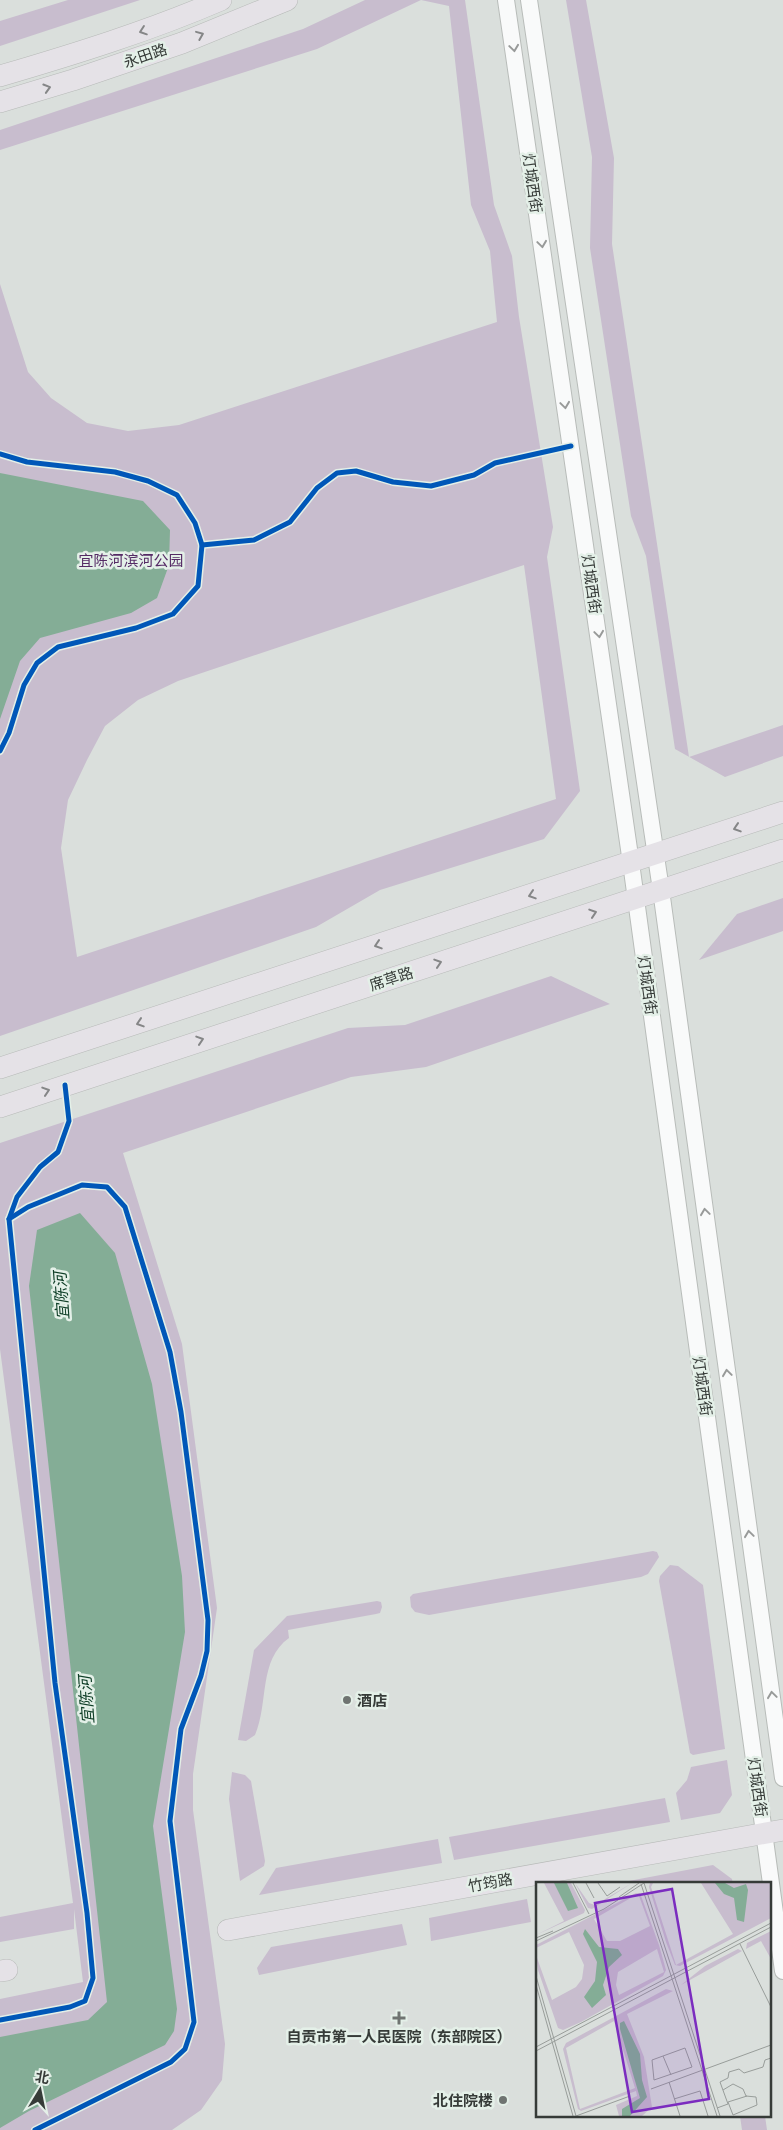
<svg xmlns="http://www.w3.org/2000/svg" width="783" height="2130" viewBox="0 0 783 2130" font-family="'Open Sans','Noto Sans SC',sans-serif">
	<rect width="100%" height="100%" fill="#dadfdc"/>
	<g fill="#c8bdce" fill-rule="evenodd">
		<path d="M68,0H140L0,46V21Z"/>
		<path d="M365,0H421L317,49L0,150V130L303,29Z"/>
		<path d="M421,0H465L494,205L512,256L519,317L553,527L547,557L580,791L544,839L380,890L316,927L0,1036V284L28,372L51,398L87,423L128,431L179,425L497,322L490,251L471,205L449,6ZM524,565L556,799L77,957L61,848L68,800L87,760L105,726L138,700L178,681Z"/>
		<path d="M566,0H586L614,158L612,244L689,757L783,725V756L725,777L675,749L646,556L631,516L590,248L592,157Z"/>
		<path d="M783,898V931L699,960L737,914Z"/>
		<path d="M551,976L610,1004L426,1067L351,1077L123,1153L182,1344L217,1608L193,1774V1810L225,2044L222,2080L201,2110L172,2130H0V1999L83,1982L74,1909V1929L0,1942V1917L73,1903L0,1349V1143L348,1028L405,1025Z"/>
		<path d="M653,1551L657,1552L659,1557L648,1574L641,1577L429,1615L415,1612L411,1607L410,1597L413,1594Z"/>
		<path d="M670,1565L678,1566L703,1585L725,1749L693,1755L690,1753L659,1581L660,1576Z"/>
		<path d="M377,1601L381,1602L382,1607L380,1613L376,1614L288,1630L289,1638C258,1660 269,1703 255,1735L246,1741L238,1740L254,1650L287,1616Z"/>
		<path d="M727,1760L732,1795L720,1813L681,1820L676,1793L687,1780L691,1767Z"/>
		<path d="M232,1772L245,1775L251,1781L265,1861L264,1866L240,1881L229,1799Z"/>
		<path d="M665,1798L670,1822L454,1860L449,1837Z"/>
		<path d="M438,1839L442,1863L259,1895L276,1868Z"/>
		<path d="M713,1865L732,1879L733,1884H613Z"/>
		<path d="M527,1899L531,1922L431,1941L429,1918Z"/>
		<path d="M402,1924L407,1945L259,1975L257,1968L271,1947Z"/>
		<path d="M740,2116H765L767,2130H742Z"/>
	</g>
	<g fill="#84ad96">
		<path d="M0,473L143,501L170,530L169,565L157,598L131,613L40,638L20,661L0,719Z"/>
		<path d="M80,1213L115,1253L152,1384L182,1576L185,1632L153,1826L177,2009L174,2031L165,2045L29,2111L0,2128V2037L88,2020L107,2002L29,1286L37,1230Z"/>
	</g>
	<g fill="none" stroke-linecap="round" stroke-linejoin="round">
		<defs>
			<g id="minor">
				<path d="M506,0L631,863L783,1971"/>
				<path d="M529,0L661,890L783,1778"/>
			</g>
			<g id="major">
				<path d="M0,76C75,54 149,31 221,0"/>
				<path d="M0,102L73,80L182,43L287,0"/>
				<path d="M0,1068L783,812"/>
				<path d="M0,1107L783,850"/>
				<path d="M228,1930L783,1830"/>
				<path d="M0,1971L7,1970"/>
			</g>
		</defs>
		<use href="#minor" stroke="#b8bcb9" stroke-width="18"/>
		<use href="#major" stroke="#b7bab8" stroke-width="22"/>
		<use href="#minor" stroke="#f9fafa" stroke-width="16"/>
		<use href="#major" stroke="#e5e2e7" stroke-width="21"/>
		<defs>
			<g id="cycleway">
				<path d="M0,454L27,462L115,472L148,481L177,495L195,523L202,545L198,586L173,614L136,628L58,647L37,663L24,685L9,733L0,751"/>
				<path d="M202,545L254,540L290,522L317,488L337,473L356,471L393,482L431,486L474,475L495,463L571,446"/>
				<path d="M9,1219L28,1207L82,1185L107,1187L125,1207L170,1352L181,1412L208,1620L207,1651L201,1676L181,1729L170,1821L194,2022L185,2049L171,2062L35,2130"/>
				<path d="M0,2020L70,2007L85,2001L93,1978L87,1913L55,1683L9,1219L17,1197L40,1167L58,1152L69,1121L65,1085"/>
			</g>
		</defs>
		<use href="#cycleway" stroke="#e4f0e8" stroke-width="8"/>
		<use href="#cycleway" stroke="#0057b8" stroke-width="5"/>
	</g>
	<defs><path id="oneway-chevron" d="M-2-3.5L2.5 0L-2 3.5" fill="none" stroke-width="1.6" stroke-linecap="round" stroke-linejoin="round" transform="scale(1.25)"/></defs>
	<g stroke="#858687">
		<use href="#oneway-chevron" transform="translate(143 31) rotate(161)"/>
		<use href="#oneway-chevron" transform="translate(200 35) rotate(-22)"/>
		<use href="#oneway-chevron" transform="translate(47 88) rotate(-17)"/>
		<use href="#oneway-chevron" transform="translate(737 828) rotate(162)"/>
		<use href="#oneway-chevron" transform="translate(532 895) rotate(162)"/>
		<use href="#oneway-chevron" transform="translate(593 913) rotate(-18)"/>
		<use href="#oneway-chevron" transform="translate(378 945) rotate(162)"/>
		<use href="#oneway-chevron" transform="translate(438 963) rotate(-18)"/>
		<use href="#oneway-chevron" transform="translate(140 1023) rotate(162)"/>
		<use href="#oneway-chevron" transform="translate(200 1040) rotate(-18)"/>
		<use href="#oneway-chevron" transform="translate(46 1091) rotate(-18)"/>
	</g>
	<g stroke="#989a99">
		<use href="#oneway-chevron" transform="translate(514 48) rotate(82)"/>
		<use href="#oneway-chevron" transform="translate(542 244) rotate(82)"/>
		<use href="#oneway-chevron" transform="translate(565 405) rotate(82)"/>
		<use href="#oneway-chevron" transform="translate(599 634) rotate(82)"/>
		<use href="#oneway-chevron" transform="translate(705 1212) rotate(-98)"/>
		<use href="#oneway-chevron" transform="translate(727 1373) rotate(-98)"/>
		<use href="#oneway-chevron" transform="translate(749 1534) rotate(-98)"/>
		<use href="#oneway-chevron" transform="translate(772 1695) rotate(-98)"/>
	</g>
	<g fill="#6f7471" stroke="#e4f0e8" stroke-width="2">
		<circle cx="347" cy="1700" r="5"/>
		<path d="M396.5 2010.5h5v5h5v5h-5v5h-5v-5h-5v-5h5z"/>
		<circle cx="503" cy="2100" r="5"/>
	</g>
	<g text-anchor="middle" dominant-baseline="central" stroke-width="5" stroke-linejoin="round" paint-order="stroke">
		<g font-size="15" fill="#363b38" stroke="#e4f0e8">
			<text transform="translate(145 55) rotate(-19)">永田路</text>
			<text transform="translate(533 183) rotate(82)">灯城西街</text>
			<text transform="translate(592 584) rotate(82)">灯城西街</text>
			<text transform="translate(391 978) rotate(-18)">席草路</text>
			<text transform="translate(648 985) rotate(82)">灯城西街</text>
			<text transform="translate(703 1386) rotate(82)">灯城西街</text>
			<text transform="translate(758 1787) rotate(82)">灯城西街</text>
			<text transform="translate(490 1882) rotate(-10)">竹筠路</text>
		</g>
		<g font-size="15" fill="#552a65" stroke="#e4f0e8">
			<text x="131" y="560">宜陈河滨河公园</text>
		</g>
		<g font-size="15" font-weight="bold" fill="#363b38" stroke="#e4f0e8" text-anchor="start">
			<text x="357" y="1700">酒店</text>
			<text x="399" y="2036" text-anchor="middle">自贡市第一人民医院（东部院区）</text>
			<text x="493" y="2100" text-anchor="end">北住院楼</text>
		</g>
		<g font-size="16" font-style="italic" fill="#114029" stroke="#e4f0e8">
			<text transform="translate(61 1296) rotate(-94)">宜陈河</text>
			<text transform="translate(86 1700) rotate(-94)">宜陈河</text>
		</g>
	</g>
	<g transform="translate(536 1882)">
		<rect width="235" height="235" fill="#dadfdc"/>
		<path d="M8,1H35L49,28L48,31L0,53L28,39ZM39,1L53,21L59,23L96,1L56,27L52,26ZM114,1H117L115,5L140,83L197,52L165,1H235V36L144,84L139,83L130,60L113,5ZM100,11H104L123,63L130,88L127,94L45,140L27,148L22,146L2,88L0,73L16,118L40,105L46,97L48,83L33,50L0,66V63ZM100,13L103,14L114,44L84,59H71L58,37ZM121,67L128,90L83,113L80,103L82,90ZM235,49V77L225,59L210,67L211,61ZM202,67L206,69L145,103L169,84ZM130,107L137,109L91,132L108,175L116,225L106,234H83L80,223L101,214L100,209L45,229L42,227L27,167L30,161ZM78,139L99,206L44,227L30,166Z" fill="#c8bdce" fill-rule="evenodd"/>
		<path d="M18,1H31L42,26L32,29ZM179,1H189L198,6L210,2L212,8L208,40L201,38L198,16L188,12ZM49,47L63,65L82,67L86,73L73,85L67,103L70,113L56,126L48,115L59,99L61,80L47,52ZM88,139L104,172L106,198L111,215L94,234H86V227L104,216L84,147V141Z" fill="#84ad96"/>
		<path fill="none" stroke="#989d9a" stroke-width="1" d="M37,1L53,32M50,1L58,16M62,1L71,14L84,5M108,1L184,234M105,2L181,234M83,15L103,1M0,56L17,49M0,59L68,27L108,1M204,62L235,125M0,94L40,234M0,103L37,234M0,165L235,41M149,166L156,185L118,198L116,178ZM0,169L235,45M127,174L135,193M133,200L144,234M115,207L235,163M187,208L197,202L207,207L210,214L220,215L221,223L197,233L192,220L211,214M138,217L164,209L172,234M181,226L192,222L184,200L192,196L193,190L203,187L208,191L227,185L229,178L235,176M40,234L94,214"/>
		<path fill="#7b2cbf" fill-opacity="0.15" stroke="#7b2cbf" stroke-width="2.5" d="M136,7L173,217L96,230L59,21Z"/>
		<rect width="235" height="235" fill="none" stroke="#363b38" stroke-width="2.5"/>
	</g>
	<g transform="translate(40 2090) rotate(10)" stroke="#e4f0e8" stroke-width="4" paint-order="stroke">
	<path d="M0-4L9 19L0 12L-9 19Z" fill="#363b38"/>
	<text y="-8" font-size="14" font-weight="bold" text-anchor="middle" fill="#363b38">北</text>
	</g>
</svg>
